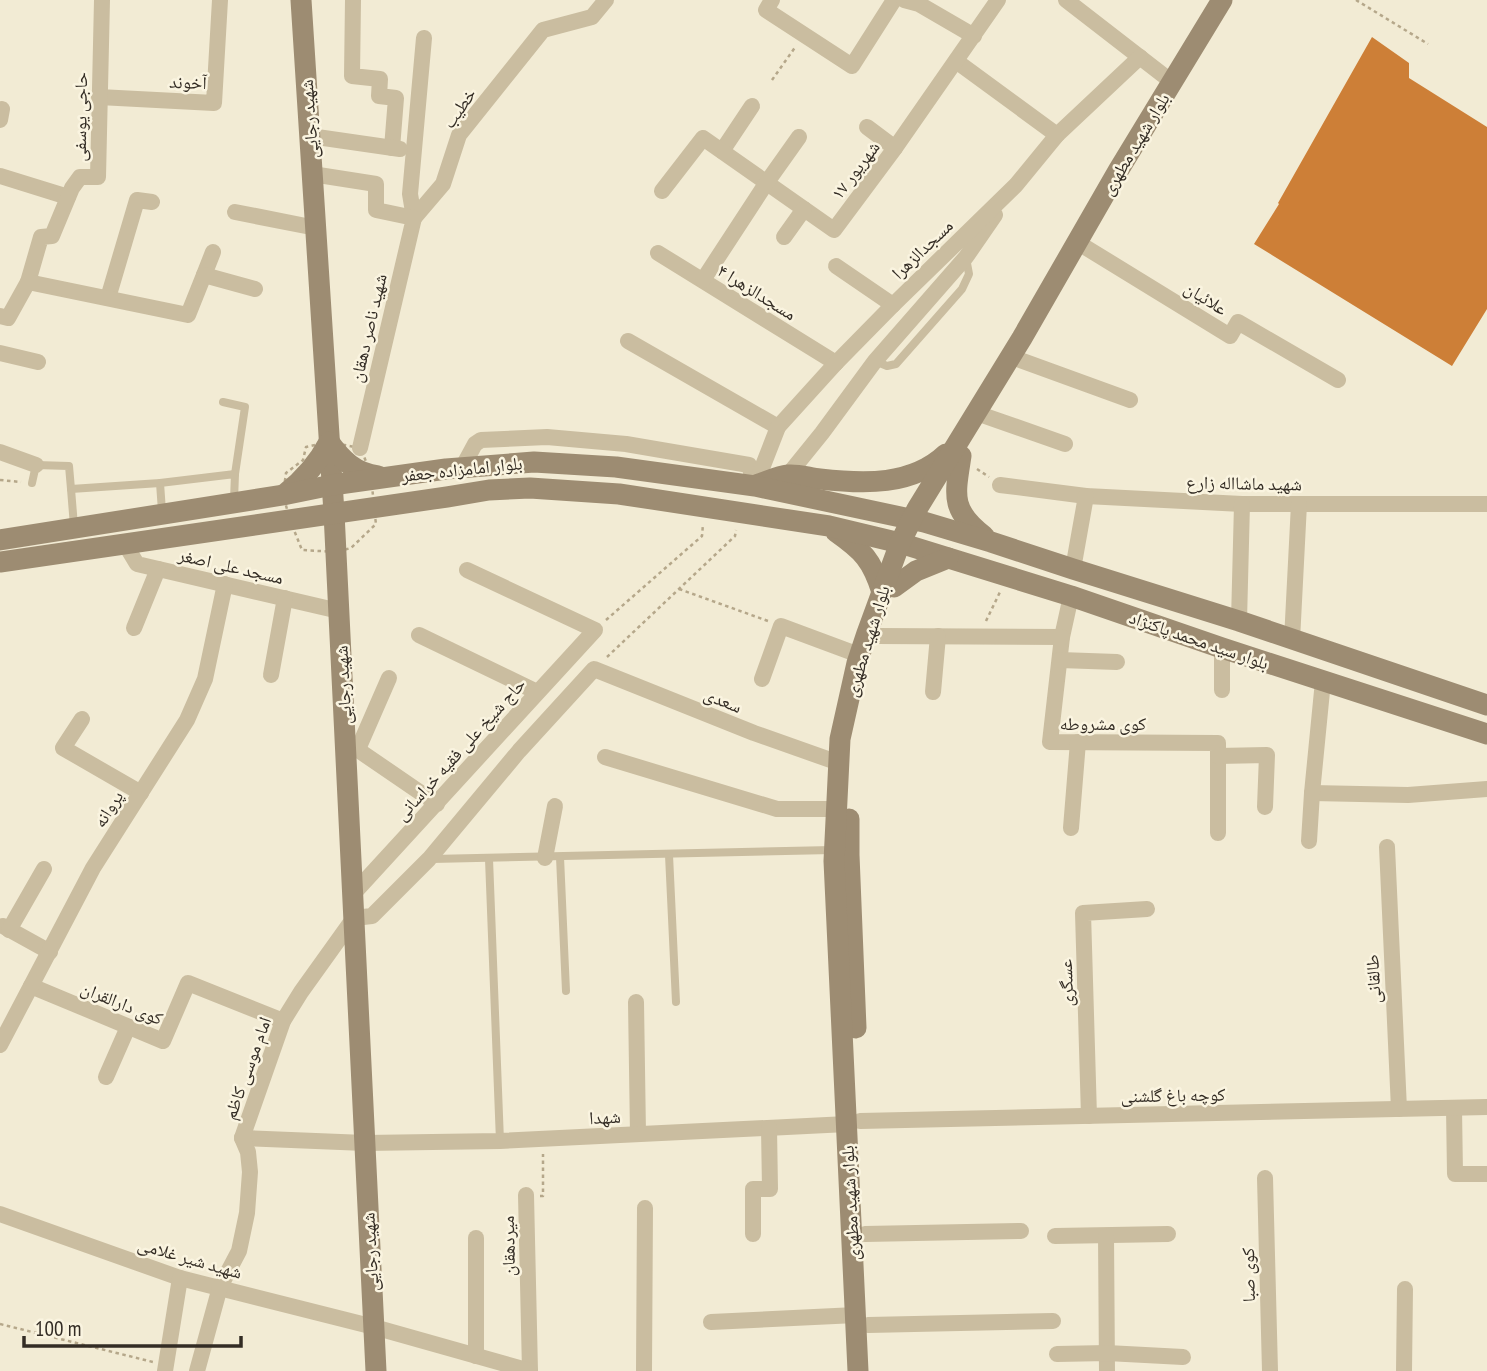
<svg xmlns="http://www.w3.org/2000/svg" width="1487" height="1371" viewBox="0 0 1487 1371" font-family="'PT Sans Narrow','Noto Naskh Arabic',sans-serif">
	<rect width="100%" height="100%" fill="#f2ebd4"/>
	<path fill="#cd7f37" d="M1372,37L1409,63V78L1487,127V309L1452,366L1254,244L1279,204L1278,203Z"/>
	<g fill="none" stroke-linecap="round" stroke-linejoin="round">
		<g stroke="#b5a78a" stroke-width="2.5" stroke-dasharray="3.5 3.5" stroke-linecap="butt">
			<path d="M1356,0L1428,44"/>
			<path d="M772,80L796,46"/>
			<path d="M329,442L360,448C374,475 372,495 376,524L351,548L336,552L302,550L290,520L283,495L286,473L303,460L306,447Z"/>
			<path d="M977,469L989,477"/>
			<path d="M0,480L21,482"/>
			<path d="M679,589L768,621"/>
			<path d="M606,620L702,536L703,524"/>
			<path d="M986,621L1000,592"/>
			<path d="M607,657L735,536L736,530"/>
			<path d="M540,1196H543V1154"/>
			<path d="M0,1324L153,1362"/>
		</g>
		<g stroke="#cabda0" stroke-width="8">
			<path d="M875,361L887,366L896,364L962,289L969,274L966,258"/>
			<path d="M223,402L245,407L235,474"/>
			<path d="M32,483L36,465L69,466L71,489"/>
			<path d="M160,483L162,511"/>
			<path d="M74,526L71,489L160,483L235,474L234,500"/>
			<path d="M669,855L676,1002"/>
			<path d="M560,857L566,991"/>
			<path d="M432,859L832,850"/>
			<path d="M489,859L500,1141"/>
		</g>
		<g stroke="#cabda0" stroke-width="16">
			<path d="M353,0L352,76L380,79L379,96L396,98L392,148"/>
			<path d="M772,0L766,10L852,66L894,0"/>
			<path d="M904,0L919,4L974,36"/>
			<path d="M1066,0L1172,82"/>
			<path d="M424,38L410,194L414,218L443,184L459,135L543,30L592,17L606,0"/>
			<path d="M956,61L1057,135"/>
			<path d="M99,97L214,103L220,0"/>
			<path d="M0,120L2,109"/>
			<path d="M867,127L895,148"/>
			<path d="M310,136L400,149"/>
			<path d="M722,151L752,106"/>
			<path d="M312,174L376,184V210L414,218L360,448"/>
			<path d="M0,176L68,197"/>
			<path d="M662,191L703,138L834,230L895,148L998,0"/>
			<path d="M235,212L316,228"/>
			<path d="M784,237L804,209"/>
			<path d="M1085,247L1230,336L1238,322L1338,380"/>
			<path d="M658,253L836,363"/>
			<path d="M836,266L893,305"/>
			<path d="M204,275L213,252"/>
			<path d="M703,280L767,182L799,137"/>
			<path d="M28,282L41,237L52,236L72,188L80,177H98L102,0"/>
			<path d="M108,298L137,200L152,202"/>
			<path d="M0,316L8,318L28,282L188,315L204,275L255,289"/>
			<path d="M628,341L778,427"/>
			<path d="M0,353L38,362"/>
			<path d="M1020,360L1130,400"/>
			<path d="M985,416L1065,444"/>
			<path d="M0,452L36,465"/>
			<path d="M462,468L475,444L481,440L547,437L626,444L749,465L755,486"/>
			<path d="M788,475L822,433L875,361L966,257L995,215"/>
			<path d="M1000,485L1086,496L1242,504H1487"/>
			<path d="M755,486L778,427L836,363L893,305L1016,185L1057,135L1140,57"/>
			<path d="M125,544L137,564L339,611"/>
			<path d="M1073,569L1086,496"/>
			<path d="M1071,596L1062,637L1050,742L1218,743V833"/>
			<path d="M1239,621L1242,504"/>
			<path d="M134,628L158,569"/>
			<path d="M419,635L537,692"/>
			<path d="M877,636L1062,637"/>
			<path d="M1292,640L1299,504"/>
			<path d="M1222,648V690"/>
			<path d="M1060,660L1117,662"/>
			<path d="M271,675L285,598"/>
			<path d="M762,679L781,626L859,655"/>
			<path d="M933,692L938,636"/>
			<path d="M82,719L63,748L141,793"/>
			<path d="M345,741L437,804"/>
			<path d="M358,749L389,678"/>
			<path d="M1218,756L1267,755L1265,807"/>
			<path d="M605,757L777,809H836"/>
			<path d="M1312,793L1408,795L1487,789"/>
			<path d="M1071,828L1078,742"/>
			<path d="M1309,841L1312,793L1323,681"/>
			<path d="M1387,847L1399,1109"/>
			<path d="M545,858L555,806"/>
			<path d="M353,894L595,630L467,570"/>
			<path d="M3,926L50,952"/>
			<path d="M9,930L44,869"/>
			<path d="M31,986L163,1041L188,983L283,1021"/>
			<path d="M636,1002L638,1134"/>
			<path d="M0,1045L93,868L187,720L205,679L225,584"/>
			<path d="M106,1077L128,1027"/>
			<path d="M1454,1108L1455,1174H1487"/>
			<path d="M1089,1116L1083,913L1147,909"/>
			<path d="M860,1121L1487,1107"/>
			<path d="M242,1138L365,1143L500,1141L847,1124"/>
			<path d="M1265,1178L1270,1371"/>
			<path d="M526,1195L530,1371"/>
			<path d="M0,1214L180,1278L374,1327L530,1371"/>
			<path d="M753,1234V1189H770L769,1128"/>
			<path d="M865,1234L1021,1231"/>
			<path d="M1055,1236L1168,1234"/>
			<path d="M1106,1236L1107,1371"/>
			<path d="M476,1238V1356"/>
			<path d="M711,1322L856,1315"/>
			<path d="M868,1325L1053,1321"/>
			<path d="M1057,1354L1107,1353L1183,1357"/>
			<path d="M165,1371L180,1278"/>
			<path d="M197,1371L220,1287L239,1251L247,1213L250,1172L248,1152L242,1138L283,1021L301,992L354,918L372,916L429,859L519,751L594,669L754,733L839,763"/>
			<path d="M644,1371L645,1208"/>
			<path d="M1404,1371L1405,1289"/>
		</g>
		<g stroke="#9d8c72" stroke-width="21">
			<path d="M301,0L334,513L376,1371"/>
			<path d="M961,456C955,495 950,510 984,536"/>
			<path d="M756,485C766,482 778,476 788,475C798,474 810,478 820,479C864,484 912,486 946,454"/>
			<path d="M285,494C304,479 318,463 329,442C342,460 355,473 378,476"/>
			<path d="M836,532C863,551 872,560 882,592"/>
			<path d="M0,540L283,495L332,485L446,469L534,462L616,467L755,486L924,522L991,542L1073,569L1239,621L1487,705"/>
			<path d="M0,562L447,497L489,490L530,488L619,494L829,526L900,543L1071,596L1222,648L1487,734"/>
			<path d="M894,587L916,571L948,558"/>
			<path d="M849,819V855L856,1028"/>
			<path d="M858,1371L834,861L840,739L857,663L867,633L900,543L917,509L1022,338L1118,171L1222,0"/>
		</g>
	</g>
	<g text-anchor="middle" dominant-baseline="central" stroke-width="5" stroke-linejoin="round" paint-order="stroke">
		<g font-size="18" fill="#332c24" stroke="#faf4e0">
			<text transform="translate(188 82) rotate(2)">آخوند</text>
			<text transform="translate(459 108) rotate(-55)">خطیب</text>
			<text transform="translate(80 117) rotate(-89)">حاجی یوسفی</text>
			<text transform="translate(309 119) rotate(-94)">شهید رجایی</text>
			<text transform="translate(1135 144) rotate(-59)">بلوار شهید مطهری</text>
			<text transform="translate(855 170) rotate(-53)">۱۷ شهریور</text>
			<text transform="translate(922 249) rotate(-44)">مسجدالزهرا</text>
			<text transform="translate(757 292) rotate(32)">مسجدالزهرا ۴</text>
			<text transform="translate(1206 298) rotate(32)">علائیان</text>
			<text transform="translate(368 328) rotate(-77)">شهید ناصر دهقان</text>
			<text transform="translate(462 469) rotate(-6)">بلوار امامزاده جعفر</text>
			<text transform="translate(1244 483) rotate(1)">شهید ماشااله زارع</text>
			<text transform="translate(231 566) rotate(13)">مسجد علی اصغر</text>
			<text transform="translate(1199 640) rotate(19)">بلوار سید محمد پاکنژاد</text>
			<text transform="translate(867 641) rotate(-73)">بلوار شهید مطهری</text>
			<text transform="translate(343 685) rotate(-93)">شهید رجایی</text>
			<text transform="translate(723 700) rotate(22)">سعدی</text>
			<text x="1103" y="723">کوی مشروطه</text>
			<text transform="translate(460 749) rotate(-48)">حاج شیخ علی فقیه خراسانی</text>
			<text transform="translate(108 809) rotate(-58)">پروانه</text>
			<text transform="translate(1373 979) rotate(-93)">طالقانی</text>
			<text transform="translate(1066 983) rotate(-92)">عسگری</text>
			<text transform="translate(122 1003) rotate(22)">کوی دارالقران</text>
			<text transform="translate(247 1068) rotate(-70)">امام موسی کاظم</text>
			<text transform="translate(1173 1095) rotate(-1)">کوچه باغ گلشنی</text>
			<text transform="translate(605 1117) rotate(-3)">شهدا</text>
			<text transform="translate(850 1203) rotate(-93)">بلوار شهید مطهری</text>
			<text transform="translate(508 1246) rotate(-91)">میردهقان</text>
			<text transform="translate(370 1252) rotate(-93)">شهید رجایی</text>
			<text transform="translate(190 1258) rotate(16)">شهید شیر غلامی</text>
			<text transform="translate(1248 1275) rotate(-91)">کوی صبا</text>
		</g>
	</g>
	<path d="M24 1336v10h217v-10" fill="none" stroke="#332c24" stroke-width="3.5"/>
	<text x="35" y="1336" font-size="21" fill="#332c24" stroke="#faf4e0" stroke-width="5" paint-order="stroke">100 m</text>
</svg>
